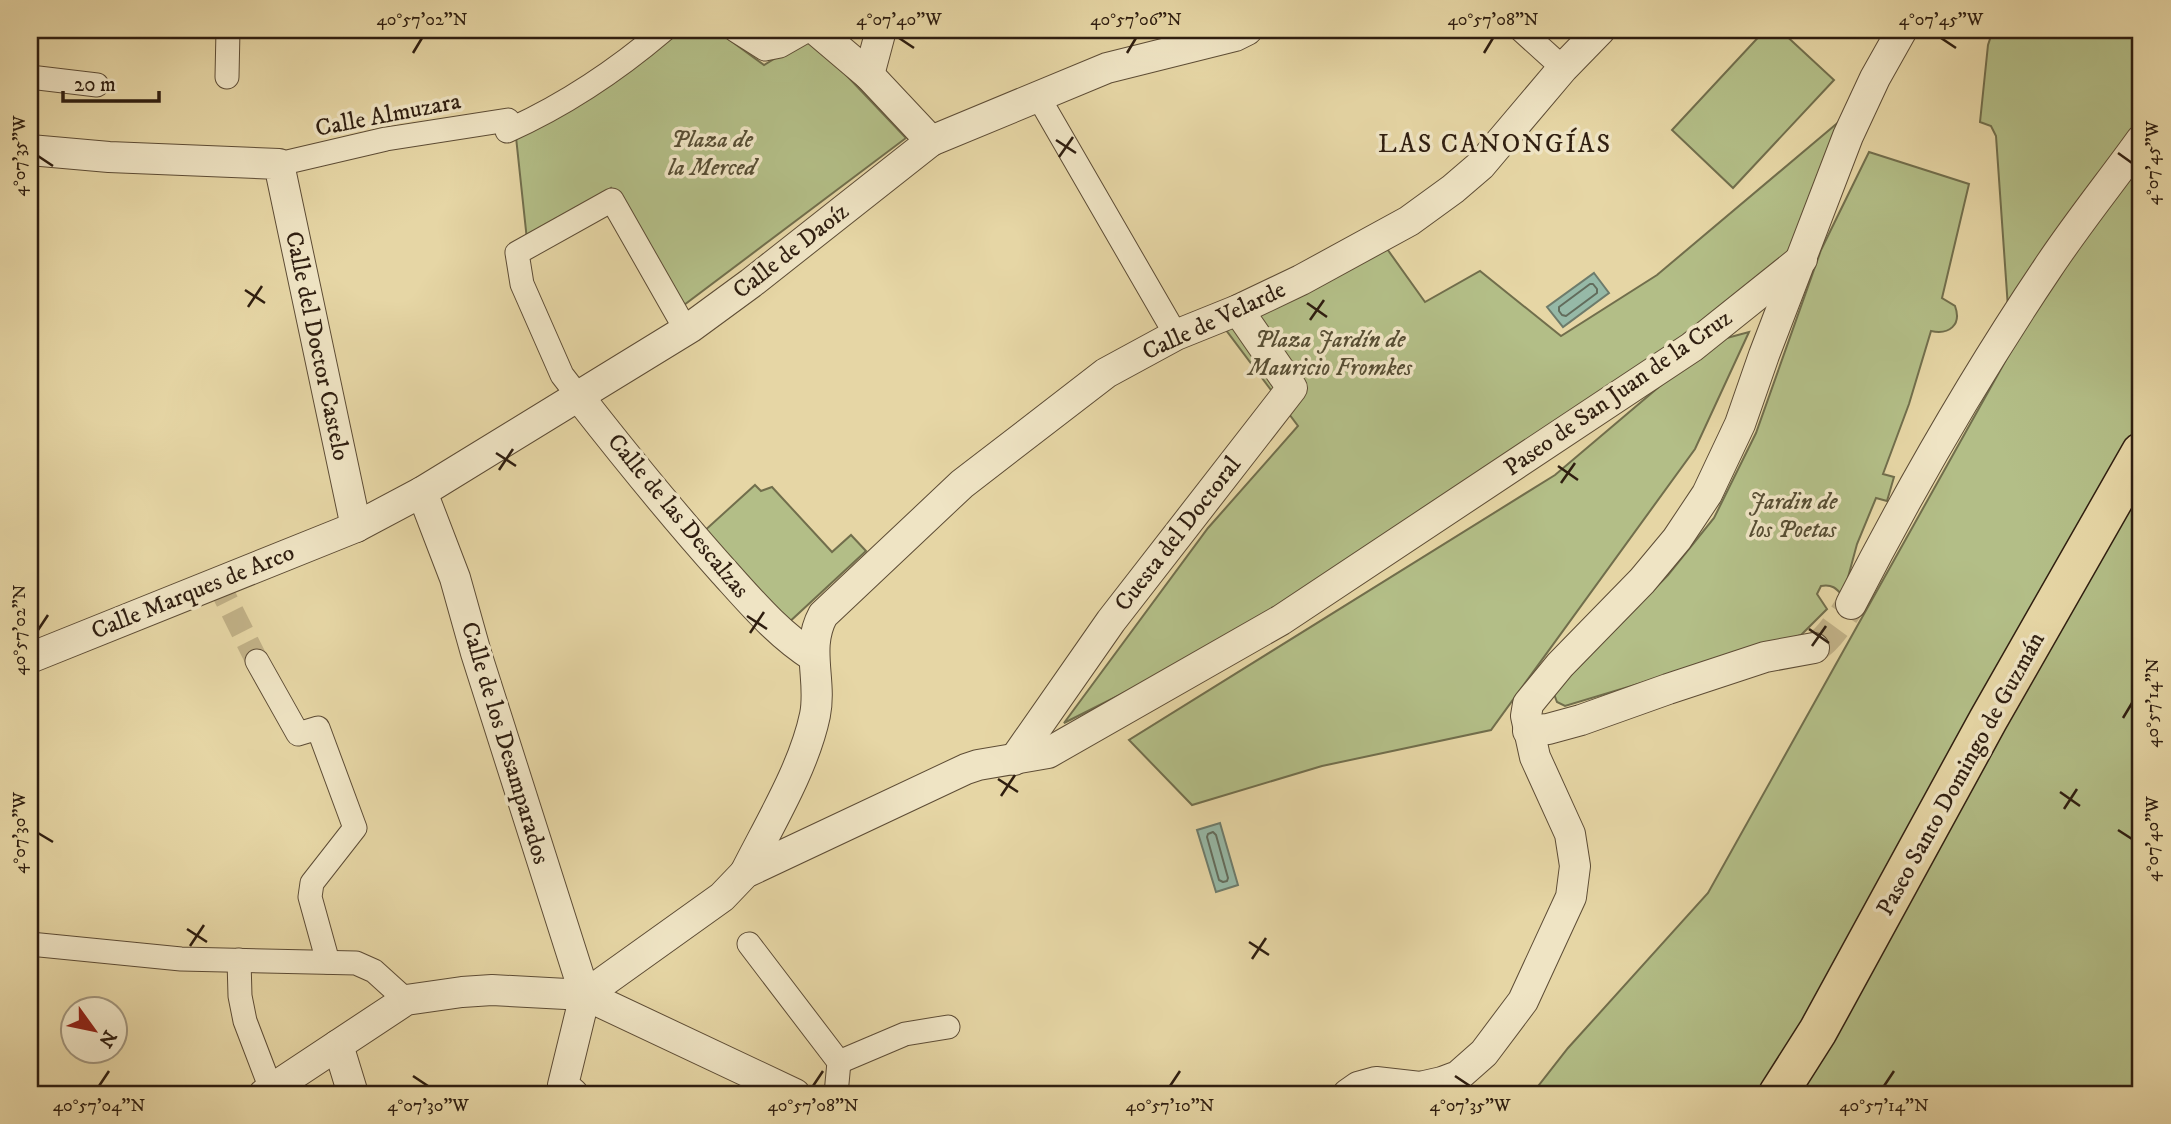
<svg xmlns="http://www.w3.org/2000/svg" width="2171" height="1124" viewBox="0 0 2171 1124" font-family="'IM FELL DW Pica',serif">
	<rect width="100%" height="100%" fill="#e6d6a5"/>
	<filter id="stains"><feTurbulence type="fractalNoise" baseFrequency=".00286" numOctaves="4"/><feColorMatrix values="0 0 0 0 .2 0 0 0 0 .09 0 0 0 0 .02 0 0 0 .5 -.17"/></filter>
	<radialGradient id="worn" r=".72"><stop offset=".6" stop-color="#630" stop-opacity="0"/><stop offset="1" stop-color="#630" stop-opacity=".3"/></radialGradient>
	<g fill="#b3be87" stroke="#716e4c" stroke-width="2">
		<path d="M680,30H716L764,65L810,37L906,138L680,308L611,188L527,240L516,137L627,69Z"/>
		<path d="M1765,30H1780L1834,80L1733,188L1672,130Z"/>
		<path d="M1993,30H2141V1094H1532L1568,1048L1708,893L2011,351L1996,136L1991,126L1980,122L1988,45Z"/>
		<path d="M1841,120L1797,253L1643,375L1251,629L1064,723L1208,528L1298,426L1226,330L1385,246L1425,302L1480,271L1561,336L1657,275Z"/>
		<path d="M1869,152L1969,184L1942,298L1955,306C1962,325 1949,335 1931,331L1909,404L1883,474L1894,477L1887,501L1876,498L1857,544L1843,596C1836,588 1832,584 1821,586L1817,594L1827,609L1801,635L1565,706L1557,702L1554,694L1559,687L1668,575L1714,518L1756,433L1821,250Z"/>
		<path d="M1749,332L1695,449L1491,730L1322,766L1192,805L1129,740L1555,475L1712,342Z"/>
		<path d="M755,485L761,491L772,487L832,552L851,535L866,551L786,625L702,533Z"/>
	</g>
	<g fill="#96b9a7" stroke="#6d7b6b" stroke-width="2">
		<path d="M1594,273L1609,293L1563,327L1547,307Z"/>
		<path d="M1220,823L1238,885L1216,892L1197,830Z"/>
	</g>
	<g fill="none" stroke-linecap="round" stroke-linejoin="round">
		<g stroke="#626c5c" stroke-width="2">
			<path d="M1590,284H1593L1597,289V293L1566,316L1562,315L1559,311V307Z"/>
			<path d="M1213,832L1216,835L1228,878L1227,881L1223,882L1219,880L1207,837L1208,834Z"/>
		</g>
		<path stroke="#c1b187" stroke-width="23" stroke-dasharray="23 11" stroke-linecap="butt" d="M217,581L257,661"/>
		<path stroke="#c1b187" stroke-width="30" stroke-dasharray="30 15" stroke-linecap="butt" d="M1814,648C1830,639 1841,618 1851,604"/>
		<defs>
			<g id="pedestrian">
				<path d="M735,30L765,49L780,46L808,30"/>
				<path d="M1521,30L1563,68"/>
				<path d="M30,77L97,85"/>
				<path d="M227,77L228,30"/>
				<path d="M1039,98L1176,335"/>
				<path d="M507,131C563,106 617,70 664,30"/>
				<path d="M279,164L386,139L508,120"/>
				<path d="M579,397L562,375L522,284L517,253L612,200L686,330"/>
				<path d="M257,661L298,734L318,728L355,828L312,883L310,897L328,962"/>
				<path d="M30,944L181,959L356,963L374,971L406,1000"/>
				<path d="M749,944L839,1062L836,1094"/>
				<path d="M239,960L240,996L245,1021L271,1089"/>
				<path d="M839,1062L905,1034L948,1027"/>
			</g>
			<g id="minor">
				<path d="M816,30L869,75L931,141"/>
				<path d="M869,75L881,30"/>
				<path d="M30,150L109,157L279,164L356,527"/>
				<path d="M579,397C626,457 673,515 724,572C752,603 778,634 814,657"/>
				<path d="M422,492L455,578L476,653L585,995"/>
				<path d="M1851,604C1910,489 1975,376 2047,269C2076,225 2110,183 2141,140"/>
				<path d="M30,658L356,527L422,492L691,327L751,283L931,141L1107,68L1235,36L1247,30"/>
				<path d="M1528,731L1548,729L1581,720L1668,689L1765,657L1814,648"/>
				<path d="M1014,760L1111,621L1292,388L1238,310"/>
				<path d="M745,873C769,825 804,768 815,715C822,680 805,648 823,615L962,484L1106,373L1176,335L1238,310L1301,280L1409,221L1453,189L1481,165L1563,68L1600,30"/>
				<path d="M338,1045L353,1094"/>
				<path d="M264,1094L406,1000L462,992L492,990L585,995L795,1094"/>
				<path d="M573,1094L563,1085L585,995L722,897L745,873L966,769L978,765L1048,753L1281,620L1692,347L1802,259"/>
				<path d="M1348,1094L1358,1087L1376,1082L1420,1087L1442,1082L1458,1076L1484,1053L1523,1001L1571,897L1575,866L1570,834L1535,757L1526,716L1528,704L1560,665L1642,581L1677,539L1707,494L1740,424L1764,355L1848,136L1875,78L1902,30"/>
			</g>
			<path id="primary" d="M1778,1094L1818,1031L1988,720L2141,452"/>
		</defs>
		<use href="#pedestrian" stroke="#5d4c35" stroke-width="25"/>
		<use href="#minor" stroke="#5d4c35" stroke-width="32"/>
		<use href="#primary" stroke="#2f1e10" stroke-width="41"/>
		<use href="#pedestrian" stroke="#efe4c4" stroke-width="23"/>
		<use href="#minor" stroke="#efe4c4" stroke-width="30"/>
		<use href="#primary" stroke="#e6d6a5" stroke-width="38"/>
	</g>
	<path fill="none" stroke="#2f1e10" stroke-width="2.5" d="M899,38L914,48M1941,38L1956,48M413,53L422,38M1127,53L1136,38M1484,53L1493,38M1056,140L1076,153M2118,153L2132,163M38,156L53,166M1059,157L1073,137M245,290L265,303M1307,303L1327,317M248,307L262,286M1310,320L1324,300M496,453L516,466M1558,466L1578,480M499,470L513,449M1561,483L1575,463M747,616L767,629M1809,629L1829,643M38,630L48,615M750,633L764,612M1812,646L1826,626M2123,718L2132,703M998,779L1018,792M2060,792L2080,806M1001,796L1015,775M2064,809L2077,789M2118,830L2132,839M38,833L53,842M187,929L207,942M1249,942L1269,955M190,946L204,925M1252,959L1266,938M413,1076L428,1086M1455,1076L1470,1086M99,1086L109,1071M813,1086L823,1071M1170,1086L1180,1071M1884,1086L1894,1071"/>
	<g text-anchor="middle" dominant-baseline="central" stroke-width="7" stroke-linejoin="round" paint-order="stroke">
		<g font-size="24" fill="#2f1e10" stroke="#efe4c4">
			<text transform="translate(388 115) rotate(-11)">Calle Almuzara</text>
			<text transform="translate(791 251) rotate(-38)">Calle de Daoíz</text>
			<text transform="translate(1214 321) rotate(-25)">Calle de Velarde</text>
			<text transform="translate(317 346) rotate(78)">Calle del Doctor Castelo</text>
			<text transform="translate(1618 393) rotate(-35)">Paseo de San Juan de la Cruz</text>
			<text transform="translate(678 516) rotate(50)">Calle de las Descalzas</text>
			<text transform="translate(1178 534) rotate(-52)">Cuesta del Doctoral</text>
			<text transform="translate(193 592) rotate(-22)">Calle Marques de Arco</text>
			<text transform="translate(505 743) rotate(73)">Calle de los Desamparados</text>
			<text transform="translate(1961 774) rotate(-61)">Paseo Santo Domingo de Guzmán</text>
		</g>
		<g font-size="24" font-style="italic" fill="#574e34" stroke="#efe4c4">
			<text x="712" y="140">Plaza de<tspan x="712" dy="28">la Merced</tspan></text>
			<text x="1330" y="340">Plaza Jardín de<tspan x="1330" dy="28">Mauricio Fromkes</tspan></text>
			<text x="1793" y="502">Jardin de<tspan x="1793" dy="28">los Poetas</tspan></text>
		</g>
		<g font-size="26" letter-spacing="2" fill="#2f1e10" stroke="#efe4c4">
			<text x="1495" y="144">LAS CANONGÍAS</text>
		</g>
	</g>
	<rect width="2171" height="1124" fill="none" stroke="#e6d6a5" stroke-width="77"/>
	<g transform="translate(94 1030) rotate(123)"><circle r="33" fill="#efe4c4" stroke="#a2957c" stroke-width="2"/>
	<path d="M0-5L12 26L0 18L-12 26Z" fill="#8f2418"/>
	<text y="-10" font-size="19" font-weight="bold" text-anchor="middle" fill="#2f1e10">N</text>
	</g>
	<path d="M63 91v10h96v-10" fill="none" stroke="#2f1e10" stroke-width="3.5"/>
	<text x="74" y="91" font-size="21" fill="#2f1e10" stroke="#efe4c4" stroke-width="5" paint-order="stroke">20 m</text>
	<rect x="38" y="38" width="2094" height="1048" fill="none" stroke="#2f1e10" stroke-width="2.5"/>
	<g font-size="18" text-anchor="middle" fill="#2f1e10">
		<text x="422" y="25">40°57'02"N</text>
		<text x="899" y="25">4°07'40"W</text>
		<text x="1136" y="25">40°57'06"N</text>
		<text x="1493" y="25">40°57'08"N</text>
		<text x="1941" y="25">4°07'45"W</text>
		<text transform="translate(19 156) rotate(-90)" y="6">4°07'35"W</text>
		<text transform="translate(2152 163) rotate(-90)" y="6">4°07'45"W</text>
		<text transform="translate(19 630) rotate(-90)" y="6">40°57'02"N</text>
		<text transform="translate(2152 703) rotate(-90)" y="6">40°57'14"N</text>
		<text transform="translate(19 833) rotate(-90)" y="6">4°07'30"W</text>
		<text transform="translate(2152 839) rotate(-90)" y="6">4°07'40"W</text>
		<text x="99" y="1111">40°57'04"N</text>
		<text x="428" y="1111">4°07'30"W</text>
		<text x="813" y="1111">40°57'08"N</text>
		<text x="1170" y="1111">40°57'10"N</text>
		<text x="1470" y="1111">4°07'35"W</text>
		<text x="1884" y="1111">40°57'14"N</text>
	</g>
	<rect width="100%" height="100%" filter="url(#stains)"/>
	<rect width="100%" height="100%" fill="url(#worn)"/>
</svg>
